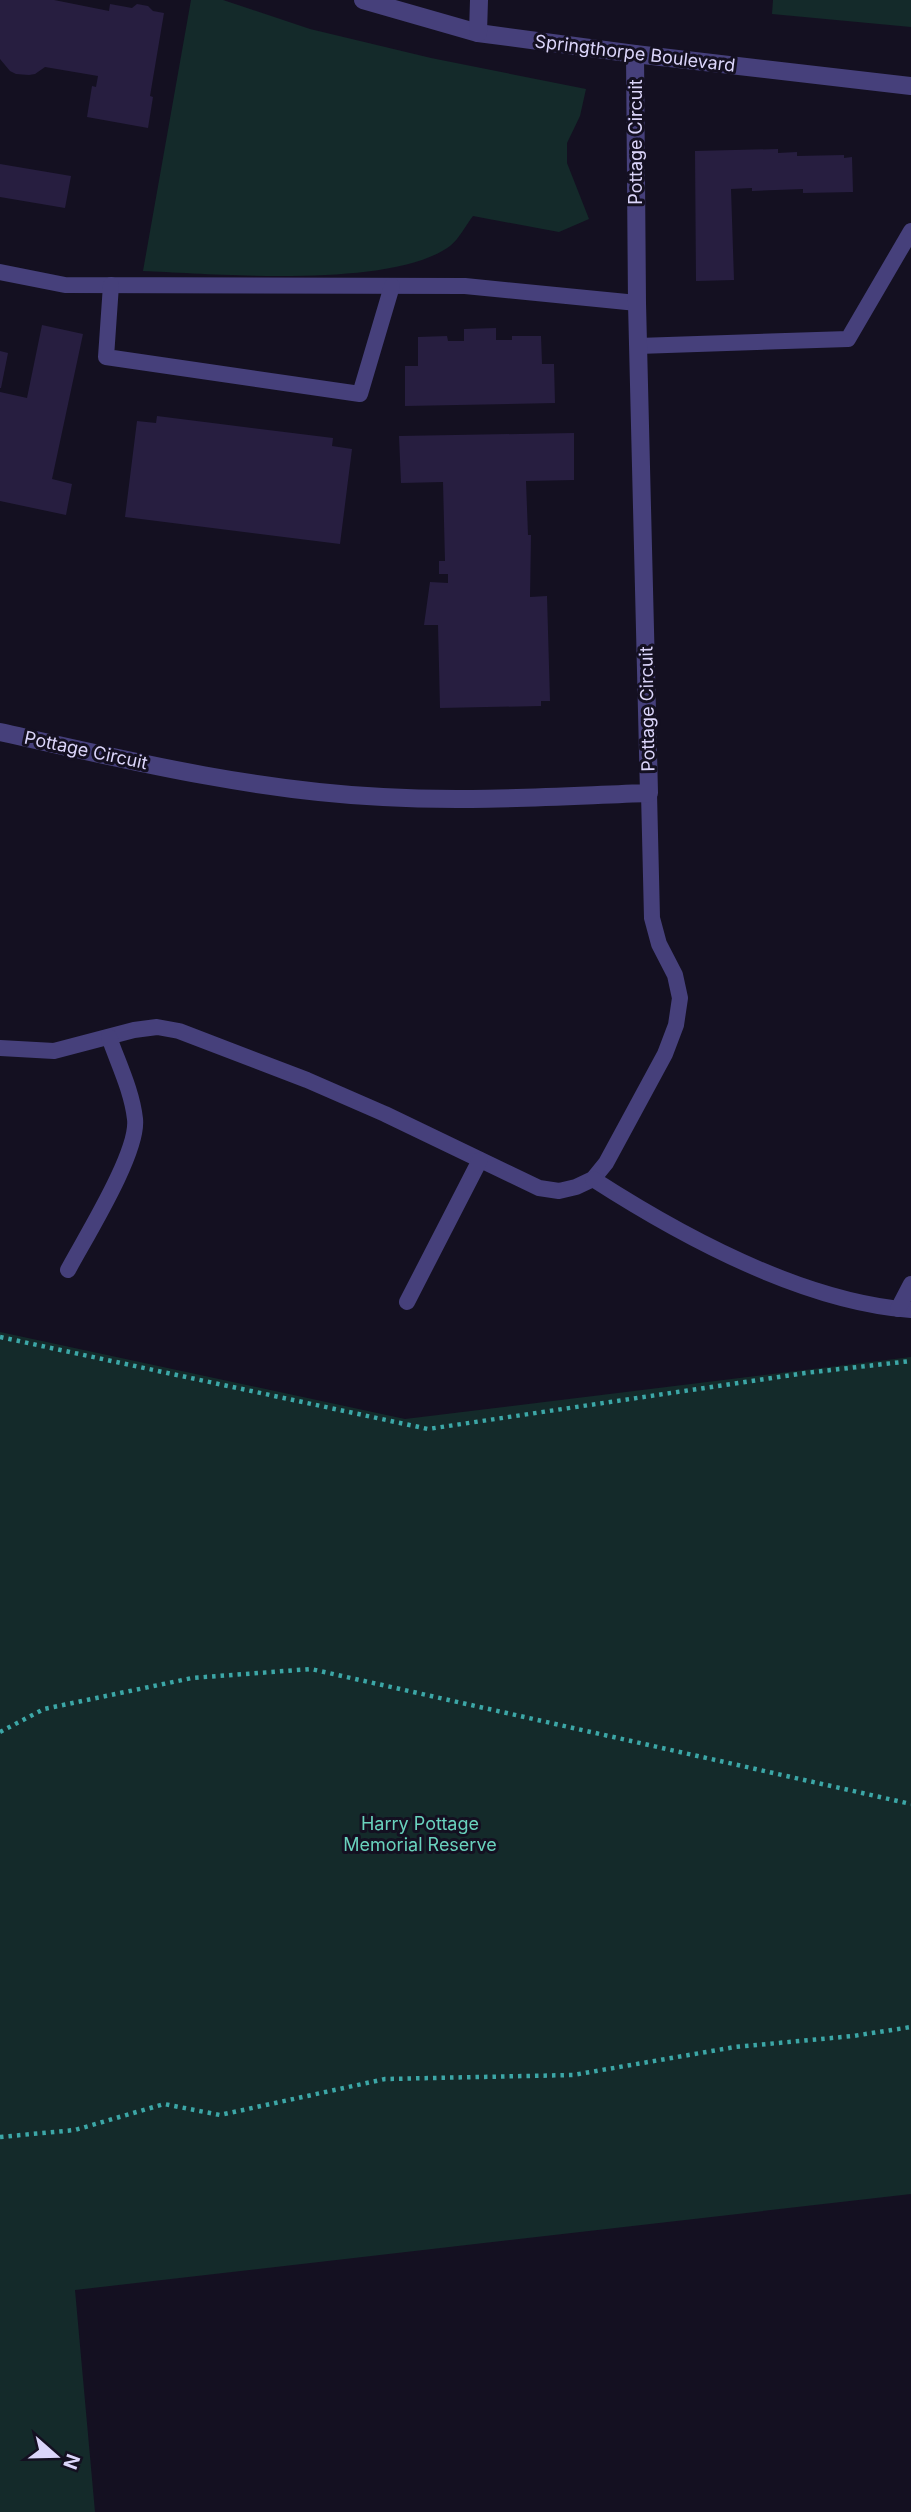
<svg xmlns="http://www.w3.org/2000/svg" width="911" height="2512" viewBox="0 0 911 2512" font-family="Inter,sans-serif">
	<rect width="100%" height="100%" fill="#141021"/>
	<g fill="#142a2a">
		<path d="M191,0H223L310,29L431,58L586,89L580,116L567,143V163L589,219L559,232L473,216C466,225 459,239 450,246C392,289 217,274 143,271Z"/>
		<path d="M773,0H911V27L772,14Z"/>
		<path d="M0,1332L405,1419L911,1357V2194L75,2290L95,2512H0Z"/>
	</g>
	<g fill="#271e40">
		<path d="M0,0H54L109,11L110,4L132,8L137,4L148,6L153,11L164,13L150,96L153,97L148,128L87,117L92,86L96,87L98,76L45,67L35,74L29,75L16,74L10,71L0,59Z"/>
		<path d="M778,149V153L797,152V156L844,155V158L852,157L853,192L803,193V189L752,191V188L731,189L734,280L696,281L695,151Z"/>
		<path d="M0,164L71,176L65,208L0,197Z"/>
		<path d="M42,325L83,334L52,479L72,484L66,515L0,501V392L27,398Z"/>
		<path d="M496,328V340H512V336H541L542,364H554L555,403L405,406V366H418V337L447,336L448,341H464V329Z"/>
		<path d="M0,351L8,353L1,388H0Z"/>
		<path d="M157,416L333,438L332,446L352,449L340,544L125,517L137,421L156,423Z"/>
		<path d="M574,433V480L526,481L528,535H531L530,597L547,596L550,701H541V706L440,708L438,625H424L430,582L448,583V574H439V561H445L443,482L401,483L399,436Z"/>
	</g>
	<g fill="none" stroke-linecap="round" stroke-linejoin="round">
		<g stroke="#3ca7a7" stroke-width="4.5" stroke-dasharray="3.5 5" stroke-linecap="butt">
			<path d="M0,1337L428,1429L805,1373L911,1361"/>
			<path d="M0,1732L44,1709L192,1678L311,1669L911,1804"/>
			<path d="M0,2137L75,2130L164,2104L220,2115L385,2079L573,2075L735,2047L853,2036L911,2027"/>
		</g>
		<g stroke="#46407b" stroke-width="16">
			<path d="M0,272L65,285L465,286L637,303"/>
			<path d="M111,285L106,357L360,394L392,286"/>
			<path d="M638,346L848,339L911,231"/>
			<path d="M0,1048L54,1051L134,1030L157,1027L179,1031L307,1080L385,1114L539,1188L559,1191L576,1187L593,1179L606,1163L665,1054L676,1025L680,998L675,975L659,944L652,918L649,793"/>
			<path d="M593,1179C683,1237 804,1302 911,1310"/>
			<path d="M68,1270C85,1238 139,1152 135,1119C132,1091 118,1063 109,1037"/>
			<path d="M407,1302L480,1160"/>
			<path d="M898,1309L911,1284"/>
		</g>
		<g stroke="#46407b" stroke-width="18">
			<path d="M363,0L478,33L635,54L911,86"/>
			<path d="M478,33L479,0"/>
			<path d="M0,732C125,760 255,791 383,797C471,802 561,796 649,793L637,303L635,54"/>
		</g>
	</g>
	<g text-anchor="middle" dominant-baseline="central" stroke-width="6" stroke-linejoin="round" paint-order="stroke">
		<g font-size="18" fill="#dbd5fa" stroke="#141021">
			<text transform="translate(635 53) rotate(7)">Springthorpe Boulevard</text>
			<text transform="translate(635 142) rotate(-90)">Pottage Circuit</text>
			<text transform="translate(647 709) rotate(-91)">Pottage Circuit</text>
			<text transform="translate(86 750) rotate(12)">Pottage Circuit</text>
		</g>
		<g font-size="18" fill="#69d2bd" stroke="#141021">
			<text x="420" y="1823">Harry Pottage<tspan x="420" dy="21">Memorial Reserve</tspan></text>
		</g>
	</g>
	<g transform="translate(56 2456) rotate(110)" stroke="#141021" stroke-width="5" paint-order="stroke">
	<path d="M0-5L12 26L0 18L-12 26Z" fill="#dbd5fa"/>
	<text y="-10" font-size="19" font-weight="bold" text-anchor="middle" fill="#dbd5fa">N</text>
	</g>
</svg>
